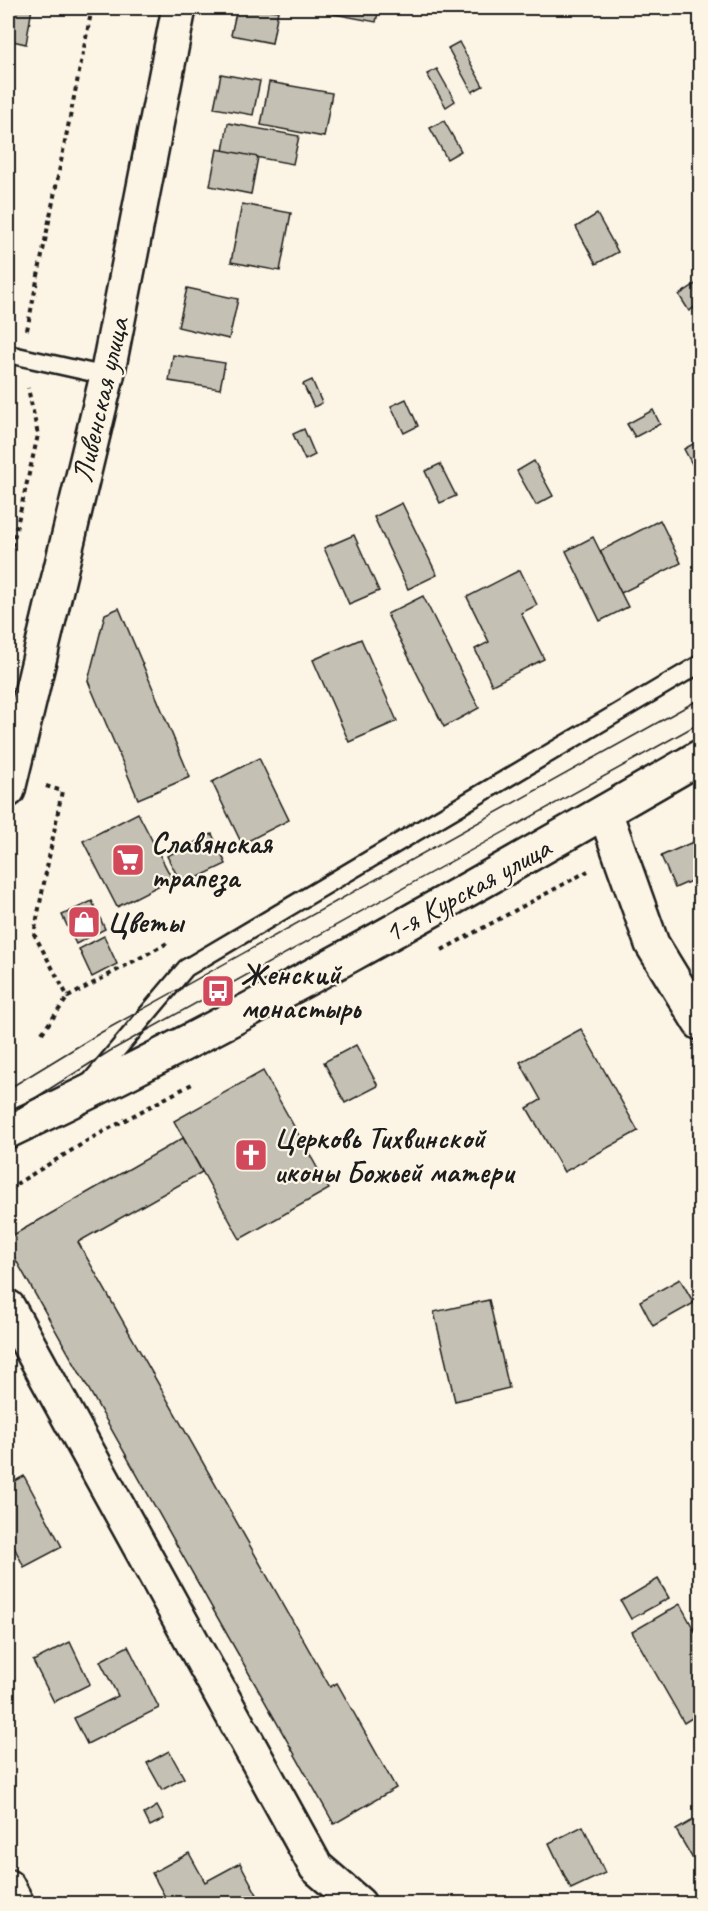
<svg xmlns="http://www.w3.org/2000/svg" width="708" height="1911" viewBox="0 0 708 1911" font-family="Caveat,sans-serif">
	<rect width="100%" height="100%" fill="#fcf5e5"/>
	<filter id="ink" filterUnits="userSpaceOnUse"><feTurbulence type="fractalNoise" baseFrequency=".0167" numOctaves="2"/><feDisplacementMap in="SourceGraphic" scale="12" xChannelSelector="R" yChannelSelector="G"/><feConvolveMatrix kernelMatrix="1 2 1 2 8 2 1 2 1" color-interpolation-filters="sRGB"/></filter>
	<g filter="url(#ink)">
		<g fill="#c4c0b3" stroke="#1c1c1c" stroke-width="1.5">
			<path d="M8,8H32L26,44L8,40Z"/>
			<path d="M237,8H259L278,11L272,43L231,35Z"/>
			<path d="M335,8H379L376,22L334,14Z"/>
			<path d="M459,42L483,86L472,92L448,48Z"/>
			<path d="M437,69L455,101L446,107L427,74Z"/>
			<path d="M221,74L260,81L253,115L214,108Z"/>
			<path d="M269,82L332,93L324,137L261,125Z"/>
			<path d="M444,121L461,151L447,159L430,128Z"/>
			<path d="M228,123L299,136L293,164L223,151Z"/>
			<path d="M217,149L258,157L251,194L210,186Z"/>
			<path d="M242,204L291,213L280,271L231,262Z"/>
			<path d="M597,214L618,252L596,264L576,227Z"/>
			<path d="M700,281V304L689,311L679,295Z"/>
			<path d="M187,288L238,299L229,339L178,327Z"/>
			<path d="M173,355L225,363L220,389L169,381Z"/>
			<path d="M312,380L322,403L314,407L303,384Z"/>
			<path d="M406,399L418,426L404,433L391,406Z"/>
			<path d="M653,410L660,424L635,437L627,424Z"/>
			<path d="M304,429L315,455L305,460L293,434Z"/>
			<path d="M700,440V479L684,449Z"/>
			<path d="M534,461L553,496L536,505L517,471Z"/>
			<path d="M440,464L456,496L440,503L425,471Z"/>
			<path d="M402,503L437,575L408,589L374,517Z"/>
			<path d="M660,520L681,563L621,593L600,551Z"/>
			<path d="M354,535L379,591L349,604L324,548Z"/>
			<path d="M593,537L628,607L600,621L566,551Z"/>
			<path d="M520,570L537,605L521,613L544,659L492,685L475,649L489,642L467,597Z"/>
			<path d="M423,596L479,708L444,727L387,614Z"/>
			<path d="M119,608L190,777L138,799L88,681L105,614Z"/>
			<path d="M361,639L397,721L349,742L313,660Z"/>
			<path d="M259,758L289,820L242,844L212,782Z"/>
			<path d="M138,813L172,879L117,907L83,841Z"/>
			<path d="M212,834L226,864L182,885L167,856Z"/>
			<path d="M700,839V877L675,888L661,856Z"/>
			<path d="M92,901L105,929L76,944L62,915Z"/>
			<path d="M104,936L117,964L92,977L79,949Z"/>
			<path d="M581,1029L638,1131L564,1172L527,1108L541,1100L520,1062Z"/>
			<path d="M356,1045L378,1086L345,1103L324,1062Z"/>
			<path d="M263,1071L329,1189L240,1239L174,1121Z"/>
			<path d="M183,1138L202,1172L78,1242L330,1687L337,1683L396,1788L334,1824L8,1246V1238Z"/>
			<path d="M680,1279L694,1303L653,1326L640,1301Z"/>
			<path d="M489,1300L509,1388L455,1401L434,1312Z"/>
			<path d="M24,1476L62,1547L24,1567L8,1535V1485Z"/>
			<path d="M658,1579L669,1598L631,1619L621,1601Z"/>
			<path d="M680,1604L700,1641V1713L684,1723L632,1632Z"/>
			<path d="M70,1642L90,1684L54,1702L33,1661Z"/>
			<path d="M128,1646L159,1708L87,1744L74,1718L118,1696L100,1661Z"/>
			<path d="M169,1751L184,1778L162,1790L147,1763Z"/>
			<path d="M157,1806L164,1819L150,1826L144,1814Z"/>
			<path d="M700,1816V1871L676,1830Z"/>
			<path d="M583,1826L605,1873L571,1889L549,1843Z"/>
			<path d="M189,1853L205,1882L240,1863L262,1904H169L152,1873Z"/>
		</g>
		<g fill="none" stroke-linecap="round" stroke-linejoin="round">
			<defs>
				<g id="lane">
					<path d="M8,354L107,376"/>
					<path d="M90,1082L186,968L700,664"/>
				</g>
				<g id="street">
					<path d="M605,812L652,944L700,1023"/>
					<path d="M8,1307L316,1867L359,1904"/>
					<path d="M8,1887L17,1904"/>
				</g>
				<path id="secondary" d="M8,1131C245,1019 472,888 700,757"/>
				<path id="primary" d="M8,790L107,376L179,8"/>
			</defs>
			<use href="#lane" stroke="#1c1c1c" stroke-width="21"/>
			<use href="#street" stroke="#1c1c1c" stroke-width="38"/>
			<use href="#secondary" stroke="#1c1c1c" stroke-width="38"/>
			<use href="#primary" stroke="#1c1c1c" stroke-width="38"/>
			<g stroke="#1c1c1c" stroke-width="4" stroke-dasharray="4.5 4.5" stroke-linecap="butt">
				<path d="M27,330L92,8"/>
				<path d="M8,564L38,435L28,388"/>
				<path d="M46,786L62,791L34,934L68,997L169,942"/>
				<path d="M442,950L588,871"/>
				<path d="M42,1033L68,997"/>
				<path d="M8,1189L97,1135L192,1084"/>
			</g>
			<use href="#lane" stroke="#fcf5e5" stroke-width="16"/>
			<use href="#street" stroke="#fcf5e5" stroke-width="33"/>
			<use href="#secondary" stroke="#fcf5e5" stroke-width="33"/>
			<use href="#primary" stroke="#fcf5e5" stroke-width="33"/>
			<g stroke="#1c1c1c" stroke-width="1.5">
				<path d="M8,1089L100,1033L700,699"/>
				<path d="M8,1115L110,1051L700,723"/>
			</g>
		</g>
	</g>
	<defs>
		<symbol id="supermarket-square" viewBox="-11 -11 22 22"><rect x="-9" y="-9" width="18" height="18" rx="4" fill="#d1495b" stroke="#fcf5e5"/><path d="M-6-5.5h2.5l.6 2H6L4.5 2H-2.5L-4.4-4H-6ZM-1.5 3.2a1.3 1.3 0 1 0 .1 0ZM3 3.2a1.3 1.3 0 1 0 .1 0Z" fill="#fff"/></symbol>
		<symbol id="shop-square" viewBox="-11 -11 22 22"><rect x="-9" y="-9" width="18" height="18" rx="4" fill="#d1495b" stroke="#fcf5e5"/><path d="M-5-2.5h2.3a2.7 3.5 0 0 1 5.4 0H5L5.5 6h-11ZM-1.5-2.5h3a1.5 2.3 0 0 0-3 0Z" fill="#fff"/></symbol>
		<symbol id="bus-square" viewBox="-11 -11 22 22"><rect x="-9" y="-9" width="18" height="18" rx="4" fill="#d1495b" stroke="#fcf5e5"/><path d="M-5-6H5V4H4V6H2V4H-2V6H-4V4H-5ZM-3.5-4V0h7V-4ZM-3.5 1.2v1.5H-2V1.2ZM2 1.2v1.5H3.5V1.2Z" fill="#fff"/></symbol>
		<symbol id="church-square" viewBox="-11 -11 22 22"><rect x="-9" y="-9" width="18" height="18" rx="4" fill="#d1495b" stroke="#fcf5e5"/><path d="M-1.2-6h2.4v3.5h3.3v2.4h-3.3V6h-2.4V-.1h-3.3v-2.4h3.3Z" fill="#fff"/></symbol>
	</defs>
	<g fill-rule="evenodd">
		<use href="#supermarket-square" x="109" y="841" width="38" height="38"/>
		<use href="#shop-square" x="65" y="903" width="38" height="38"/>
		<use href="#bus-square" x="199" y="972" width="38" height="38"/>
		<use href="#church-square" x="232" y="1136" width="38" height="38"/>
	</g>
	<g text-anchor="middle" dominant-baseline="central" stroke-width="4.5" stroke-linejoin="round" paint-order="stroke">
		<g font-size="30" fill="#1c1c1c" stroke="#fcf5e5">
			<text transform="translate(100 400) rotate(-77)">Ливенская улица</text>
			<text transform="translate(467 890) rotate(-29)">1-я Курская улица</text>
		</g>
		<g font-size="30" font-weight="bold" fill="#1c1c1c" stroke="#fcf5e5" text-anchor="start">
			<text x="151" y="843">Славянская<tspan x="151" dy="34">трапеза</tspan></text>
			<text x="107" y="922">Цветы</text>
			<text x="241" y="974">Женский<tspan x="241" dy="34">монастырь</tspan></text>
			<text x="274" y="1138">Церковь Тихвинской<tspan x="274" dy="34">иконы Божьей матери</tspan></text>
		</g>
	</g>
	<rect width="708" height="1911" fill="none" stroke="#fcf5e5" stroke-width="30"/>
	<rect x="15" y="15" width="678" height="1881" fill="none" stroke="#1c1c1c" stroke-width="2" filter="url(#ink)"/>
</svg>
